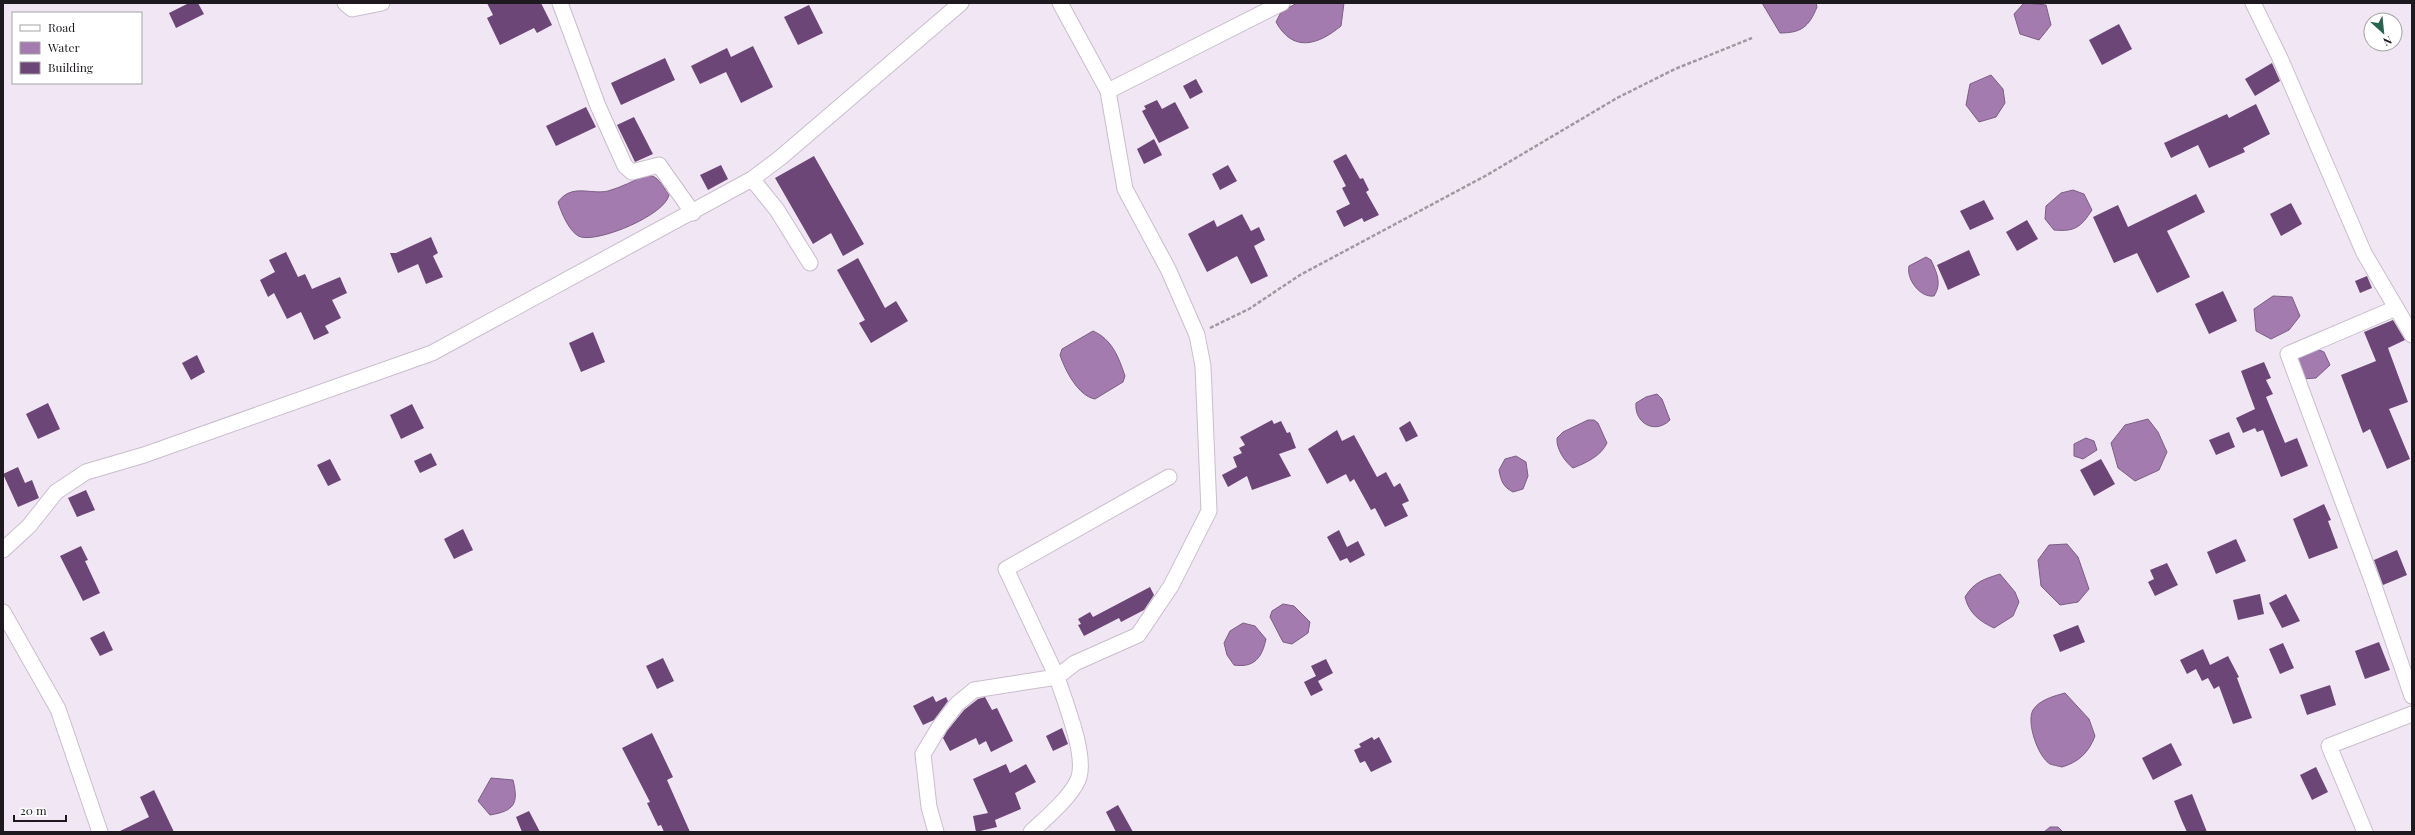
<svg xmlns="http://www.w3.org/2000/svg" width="2415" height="835" viewBox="0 0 2415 835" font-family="'Playfair Display',serif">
	<rect width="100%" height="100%" fill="#f1e6f4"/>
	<g fill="#a47baf" stroke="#7c5e84">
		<path d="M1297,3H1344L1341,26C1318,45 1293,53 1276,22L1281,12Z"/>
		<path d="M1762,3H1816L1817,7C1809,27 1801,33 1780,33Z"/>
		<path d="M2024,3L2046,5L2051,25L2039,40L2020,34L2014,14Z"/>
		<path d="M1991,75L2003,89L2005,103L1996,117L1979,122L1966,105L1970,84Z"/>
		<path d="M646,175C659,175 662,186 669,195C665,215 600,242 581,237C570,234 561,212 558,202C572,183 590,195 608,191C622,187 633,181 646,175Z"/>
		<path d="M2073,190L2084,194L2092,210C2081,227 2075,232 2054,230L2045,219L2046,206L2061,193Z"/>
		<path d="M1926,257L1931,260C1937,273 1942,284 1934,296C1920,298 1906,279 1909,266Z"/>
		<path d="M2273,296L2292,297L2300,316L2289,330L2271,339L2256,331L2254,309Z"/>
		<path d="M1093,331C1112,339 1119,358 1125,376L1123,382L1095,399C1078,396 1065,370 1060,355L1062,349Z"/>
		<path d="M2313,347L2324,352L2330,365L2316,378L2302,379L2295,359Z"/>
		<path d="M1657,394L1662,399L1670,420C1655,435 1634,423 1636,403L1646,397Z"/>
		<path d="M2148,419L2158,432L2167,452L2159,470L2135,481L2118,468L2111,443L2125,425Z"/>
		<path d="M1588,420H1594L1598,423L1607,443C1601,456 1586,463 1573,468C1565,462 1556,449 1557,438L1563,432Z"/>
		<path d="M2086,438L2094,441L2097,450L2083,459L2074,456V444Z"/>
		<path d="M1516,456L1526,462L1528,476L1523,489L1513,492C1503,487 1501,481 1499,470L1505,459Z"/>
		<path d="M2067,544L2078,557L2089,589L2078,602L2060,605L2041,586L2038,560L2049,545Z"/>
		<path d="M2000,574L2015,592L2019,602L2013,616L1994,628C1979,621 1969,613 1965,597C1974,582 1984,579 2000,574Z"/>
		<path d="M1283,604L1294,606L1310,622L1308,633L1292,644L1283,642L1270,617L1272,611Z"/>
		<path d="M1243,623L1255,626L1266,639C1262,658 1254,668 1234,665L1227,655L1224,643L1230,631Z"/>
		<path d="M2065,693L2089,719L2095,736C2089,752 2079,762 2062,767C2058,766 2053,765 2050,764C2038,757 2026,722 2033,710C2039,700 2054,696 2065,693Z"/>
		<path d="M491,778L513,780C519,804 514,811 490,815L478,801Z"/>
		<path d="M2050,827H2058L2063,832H2044Z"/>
	</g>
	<g fill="#6c4676">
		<path d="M189,3H198L204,14L176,28L169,13Z"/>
		<path d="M487,3H541L552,25L537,33L534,28L500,45L487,18L493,15Z"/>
		<path d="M809,5L823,33L798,45L784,17Z"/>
		<path d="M2119,24L2132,49L2102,65L2089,40Z"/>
		<path d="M753,46L773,87L741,103L726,72L700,84L691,66L727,48L731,57Z"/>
		<path d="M665,58L675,80L621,105L611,83Z"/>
		<path d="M2272,63L2280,81L2255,96L2245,79Z"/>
		<path d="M1196,79L1203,92L1190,99L1183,86Z"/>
		<path d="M1157,100L1162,109L1175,102L1189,128L1159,143L1142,111L1146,109L1144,106Z"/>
		<path d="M2256,104L2270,134L2243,148L2245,152L2209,168L2198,145L2171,158L2164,143L2227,114L2229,118Z"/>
		<path d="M586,107L596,127L556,146L546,126Z"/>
		<path d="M634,117L653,154L635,162L617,125Z"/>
		<path d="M1154,139L1162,155L1144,164L1137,149Z"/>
		<path d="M1346,154L1360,179L1363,178L1369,190L1366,192L1379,215L1364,222L1362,218L1344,227L1336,211L1350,204L1342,188L1346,186L1333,161Z"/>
		<path d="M814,156L864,244L843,256L831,233L813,244L775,178Z"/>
		<path d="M721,165L728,179L708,190L700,175Z"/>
		<path d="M1228,165L1237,181L1220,190L1212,174Z"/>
		<path d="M2196,194L2205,212L2167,231L2190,277L2157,293L2137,253L2114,263L2093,217L2118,205L2128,227Z"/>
		<path d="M1984,200L1994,219L1970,230L1960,211Z"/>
		<path d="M2291,203L2302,224L2281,236L2270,214Z"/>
		<path d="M1242,214L1251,231L1259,227L1265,240L1254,246L1268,276L1251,284L1237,256L1207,272L1188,234L1214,220L1217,227Z"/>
		<path d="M2027,220L2038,239L2017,251L2006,232Z"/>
		<path d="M431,237L438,253L433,256L443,277L426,284L418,264L398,273L390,253H396Z"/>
		<path d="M1969,250L1980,275L1948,290L1937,265Z"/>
		<path d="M286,252L298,277L305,274L312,289L340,277L347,293L332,300L341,318L325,326L329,333L314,340L301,312L287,319L274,293L268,297L260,280L275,272L269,260Z"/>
		<path d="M858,258L885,308L896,301L908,321L871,343L859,323L865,320L837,270Z"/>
		<path d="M2367,276L2372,288L2360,293L2355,281Z"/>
		<path d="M2223,291L2237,321L2209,334L2195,304Z"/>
		<path d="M2393,320L2405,340L2388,348L2408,402L2389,409L2410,459L2387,469L2370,429L2363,433L2341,375L2376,361L2364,332Z"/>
		<path d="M593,332L605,362L581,372L569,343Z"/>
		<path d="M197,355L205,372L191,380L182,363Z"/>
		<path d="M2264,362L2271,378L2266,380L2273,394L2266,397L2285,443L2297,438L2308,466L2281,477L2263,430L2257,432L2255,428L2243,433L2236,418L2255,409L2241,371Z"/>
		<path d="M48,403L60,429L38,439L26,414Z"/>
		<path d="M412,404L424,428L401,439L390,415Z"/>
		<path d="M1272,420L1274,424L1281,421L1287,433L1290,432L1296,448L1279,454L1291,476L1252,490L1247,476L1228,487L1222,475L1237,467L1233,457L1242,453L1239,448L1245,445L1240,437Z"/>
		<path d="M1410,421L1418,436L1406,442L1399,428Z"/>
		<path d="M1337,430L1342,441L1354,435L1377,477L1386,472L1394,487L1400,483L1409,501L1402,504L1408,516L1385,527L1375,508L1371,510L1354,479L1350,482L1346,474L1327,484L1308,449Z"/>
		<path d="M2229,432L2235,447L2216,455L2209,440Z"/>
		<path d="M431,453L437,465L420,473L414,461Z"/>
		<path d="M330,459L341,480L328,486L317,465Z"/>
		<path d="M2101,459L2115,484L2094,496L2080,470Z"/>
		<path d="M18,467L25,483L32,480L39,498L18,507L3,474Z"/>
		<path d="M86,490L95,510L77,517L68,498Z"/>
		<path d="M2324,504L2331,520L2328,521L2338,548L2309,559L2293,519Z"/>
		<path d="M463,529L473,550L454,559L444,539Z"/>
		<path d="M1339,530L1347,547L1358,541L1365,555L1350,563L1347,558L1340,561L1327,537Z"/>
		<path d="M2236,539L2246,561L2216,574L2207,552Z"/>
		<path d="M81,546L88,560L85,561L100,593L83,601L60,556Z"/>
		<path d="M2397,550L2407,575L2383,585L2374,560Z"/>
		<path d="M2167,563L2178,585L2155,596L2148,582L2154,579L2150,570Z"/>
		<path d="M1150,587L1154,595L1144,610L1121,622L1119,618L1084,636L1078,625L1081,624L1078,619L1090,612L1093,617Z"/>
		<path d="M2260,594L2264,614L2238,620L2233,600Z"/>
		<path d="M2286,594L2300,621L2282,628L2269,603Z"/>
		<path d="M2078,625L2085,642L2060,652L2053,635Z"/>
		<path d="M104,631L113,650L100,656L90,638Z"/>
		<path d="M2379,642L2390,670L2365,679L2355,651Z"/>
		<path d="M2283,643L2294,668L2280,674L2269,649Z"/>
		<path d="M2203,649L2210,665L2228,656L2239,677L2237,678L2252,718L2233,724L2219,686L2214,689L2208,678L2202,681L2196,669L2187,674L2180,660Z"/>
		<path d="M663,658L674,681L657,689L646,666Z"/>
		<path d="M1326,659L1333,673L1318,681L1323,690L1311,696L1304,682L1316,676L1311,666Z"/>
		<path d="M2330,685L2336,705L2307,715L2300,695Z"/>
		<path d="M933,696L936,702L946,697L948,701L934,720L923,725L913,706Z"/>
		<path d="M985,697L992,710L997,708L1013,741L991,752L986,741L979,745L976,738L950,751L943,738L947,731L964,710L978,699Z"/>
		<path d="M1062,728L1068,744L1053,751L1046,736Z"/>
		<path d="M652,733L673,777L667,780L690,832H664L661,825L658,826L647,803L650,802L622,748Z"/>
		<path d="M1372,737L1374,740L1379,737L1392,762L1371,772L1365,761L1360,763L1354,750L1361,747L1359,744Z"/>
		<path d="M2171,743L2182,765L2153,780L2142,758Z"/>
		<path d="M1006,764L1010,773L1026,764L1036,782L1015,793L1021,809L995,820L997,827L976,832L973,816L988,813L973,779Z"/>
		<path d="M2316,767L2328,792L2312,800L2300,775Z"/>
		<path d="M154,790L174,832H118L149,817L140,797Z"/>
		<path d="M2192,794L2207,832H2187L2182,821L2174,801Z"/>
		<path d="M1118,805L1133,832H1116L1106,812Z"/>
		<path d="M529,811L540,832H522L516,817Z"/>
	</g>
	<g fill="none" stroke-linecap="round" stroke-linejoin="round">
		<defs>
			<g id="minor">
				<path d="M345,3L352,9L382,3"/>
				<path d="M560,3L598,106L625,166L632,172L659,165L693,213"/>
				<path d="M2253,3L2280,58L2364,253L2412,335"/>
				<path d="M1108,91L1282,3"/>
				<path d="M752,179L777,210L810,263"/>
				<path d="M2396,308L2288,354L2373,583L2412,696"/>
				<path d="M3,550L29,526L56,492L86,472L144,455L432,353L752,179L780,158L961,3"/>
				<path d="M3,612L58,709L100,832"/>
				<path d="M936,832L929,807L923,754L940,726L957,704L974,690L1057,677L1006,569L1169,477"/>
				<path d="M1031,832C1046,818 1070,798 1078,780C1088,757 1064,700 1057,677L1075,663L1138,635L1171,586L1209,511L1203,366L1197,335L1168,269L1125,189L1108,91L1060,3"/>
				<path d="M2365,832L2329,746L2412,714"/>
			</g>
		</defs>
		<use href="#minor" stroke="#c9becc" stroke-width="17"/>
		<path stroke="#a098a2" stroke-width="2.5" stroke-dasharray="4 2" stroke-linecap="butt" d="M1210,328L1249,309L1300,275L1487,175L1617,98L1675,69L1752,38"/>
		<use href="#minor" stroke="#fff" stroke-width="15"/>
	</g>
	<rect width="2415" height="835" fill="none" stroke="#1d191e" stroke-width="8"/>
	<rect x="12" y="12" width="130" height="72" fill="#ffffff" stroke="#a5a3a5"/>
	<rect x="20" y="25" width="20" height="6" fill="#ffffff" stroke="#a5a3a5"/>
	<text x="48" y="32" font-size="12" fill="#1d191e">Road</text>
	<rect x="20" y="42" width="20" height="12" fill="#a47baf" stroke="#a5a3a5"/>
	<text x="48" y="52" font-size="12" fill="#1d191e">Water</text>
	<rect x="20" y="62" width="20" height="12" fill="#6c4676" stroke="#a5a3a5"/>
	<text x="48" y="72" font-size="12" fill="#1d191e">Building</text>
	<g transform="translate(2383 32) rotate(153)"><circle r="19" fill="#ffffff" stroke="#a5a3a5"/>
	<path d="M0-3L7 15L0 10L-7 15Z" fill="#266450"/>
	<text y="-6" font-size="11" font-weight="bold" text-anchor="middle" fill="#1d191e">N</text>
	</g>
	<path d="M14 815v6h52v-6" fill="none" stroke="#1d191e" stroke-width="2"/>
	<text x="20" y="815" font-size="12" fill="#1d191e" stroke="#ffffff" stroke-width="3" paint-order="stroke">20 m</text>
</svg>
